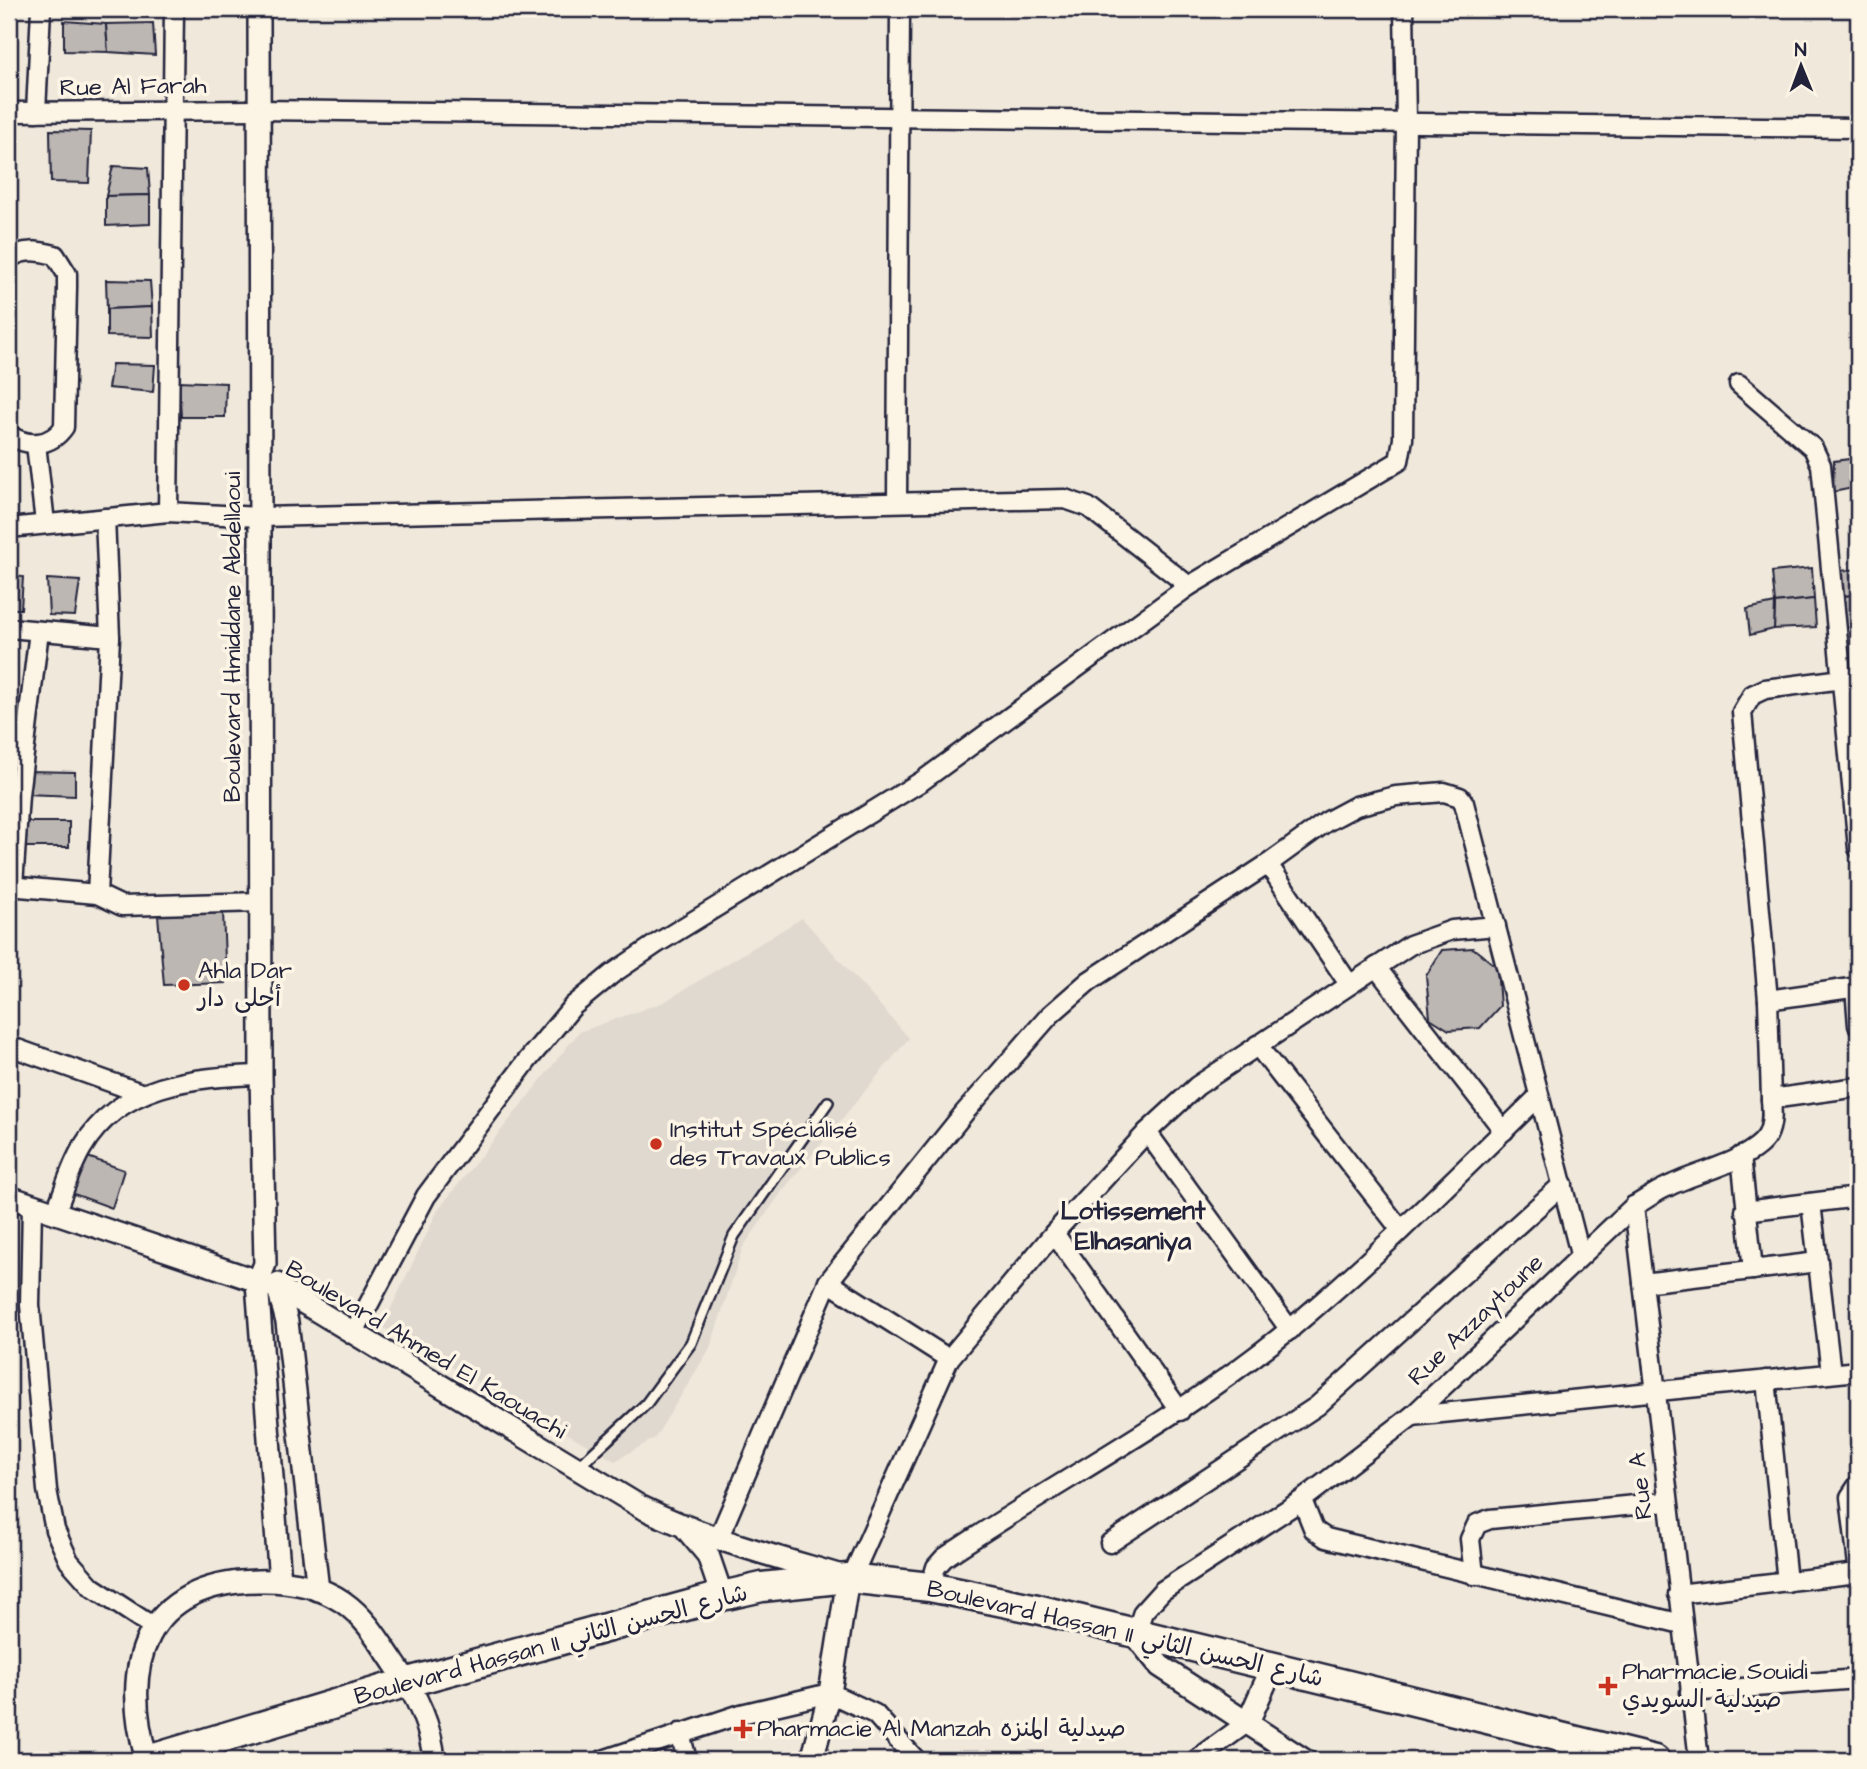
<svg xmlns="http://www.w3.org/2000/svg" width="1867" height="1769" viewBox="0 0 1867 1769" font-family="'Architects Daughter','Playpen Sans Arabic',sans-serif">
	<rect width="100%" height="100%" fill="#efe8db"/>
	<filter id="ink" filterUnits="userSpaceOnUse"><feTurbulence type="fractalNoise" baseFrequency=".0143" numOctaves="2"/><feDisplacementMap in="SourceGraphic" scale="14" xChannelSelector="R" yChannelSelector="G"/><feConvolveMatrix kernelMatrix="1 2 1 2 8 2 1 2 1" color-interpolation-filters="sRGB"/></filter>
	<g filter="url(#ink)">
		<path fill="#e0d9cf" d="M802,918L909,1038L783,1190L743,1247L710,1348L655,1438L615,1461L382,1327L438,1210L579,1032L664,1002Z"/>
		<g fill="#bcb7b3" stroke="#22223b" stroke-width="2">
			<path d="M64,21L106,24L108,52L64,51Z"/>
			<path d="M153,23L155,55L108,52L106,24Z"/>
			<path d="M50,130L91,131L89,183L51,182Z"/>
			<path d="M113,166L148,168L150,195L106,196Z"/>
			<path d="M150,195V224L106,226V196Z"/>
			<path d="M106,280L150,281L152,307L107,309Z"/>
			<path d="M152,307L153,337L107,336V309Z"/>
			<path d="M112,364L155,365L153,392L108,388Z"/>
			<path d="M179,381L226,383L225,417H181Z"/>
			<path d="M1858,458V487L1833,492L1834,461Z"/>
			<path d="M1812,568L1814,599L1775,603L1772,572Z"/>
			<path d="M1858,569V595L1842,596L1840,571Z"/>
			<path d="M9,575L23,577L21,609H9Z"/>
			<path d="M47,579L80,581L75,616L49,615Z"/>
			<path d="M1858,595V626L1846,628L1842,596Z"/>
			<path d="M1814,599L1816,627L1774,629L1775,603Z"/>
			<path d="M1775,603L1774,629L1750,635L1747,609Z"/>
			<path d="M27,771L75,772V796L25,794Z"/>
			<rect x="19" y="822" width="50" height="25"/>
			<path d="M223,912L226,983L164,985L158,915Z"/>
			<path d="M1473,948L1497,967L1500,1006L1480,1028L1449,1030L1430,1018L1426,976L1442,950Z"/>
			<path d="M85,1156L124,1170L112,1208L71,1193Z"/>
		</g>
		<g fill="none" stroke-linecap="round" stroke-linejoin="round">
			<defs>
				<path id="service" d="M577,1468L646,1404L691,1343L734,1236L828,1102"/>
				<g id="minor">
					<path d="M9,112L257,110L1858,128"/>
					<path d="M36,112L41,9"/>
					<path d="M9,259C23,248 38,251 55,255L67,274V287L64,427C50,447 28,447 9,435"/>
					<path d="M1739,384L1813,448L1821,465L1858,848"/>
					<path d="M36,444L45,523"/>
					<path d="M897,502L900,9"/>
					<path d="M168,512L174,9"/>
					<path d="M9,528L168,512L259,517L1065,499L1088,507L1189,586"/>
					<path d="M9,628L110,637"/>
					<path d="M1268,864L1349,984"/>
					<path d="M9,886L97,894L122,906L261,902"/>
					<path d="M13,886L19,795L39,631"/>
					<path d="M97,894L110,637L105,518"/>
					<path d="M1376,967L1504,1131"/>
					<path d="M1855,987L1858,1025"/>
					<path d="M1768,1000L1858,987"/>
					<path d="M1257,1045L1401,1230"/>
					<path d="M9,1046L141,1093"/>
					<path d="M1771,1099L1768,1000L1742,712L1752,695L1765,689L1858,677"/>
					<path d="M1147,1132L1290,1330"/>
					<path d="M1741,1156L1753,1270"/>
					<path d="M1811,1203L1831,1373"/>
					<path d="M32,1205L30,1305L47,1490L55,1530L69,1561L92,1587L155,1628"/>
					<path d="M1634,1206L1699,1760"/>
					<path d="M1745,1211L1858,1197"/>
					<path d="M55,1213C64,1192 70,1168 82,1148C120,1083 193,1077 261,1075"/>
					<path d="M1054,1233L1180,1411"/>
					<path d="M828,1282L949,1359"/>
					<path d="M1643,1283L1818,1262"/>
					<path d="M353,1334L426,1196L527,1061L573,1006L612,974L656,944L922,781L1189,586L1399,461L1403,439L1406,121L1404,9"/>
					<path d="M1766,1380L1787,1582"/>
					<path d="M1412,1416L1858,1371"/>
					<path d="M1858,1485L1850,1497L1858,1565"/>
					<path d="M1302,1500L1314,1530L1326,1538L1682,1624"/>
					<path d="M719,1537L828,1282L965,1112L1050,1015L1089,981L1268,864L1326,822L1356,806L1396,796L1444,792L1460,797L1464,803L1580,1254"/>
					<path d="M1110,1543L1317,1406L1563,1184"/>
					<path d="M1474,1575L1470,1539L1477,1524L1490,1519L1666,1502"/>
					<path d="M851,1579L949,1359L1054,1233L1147,1132L1197,1086L1410,945L1452,930L1496,926"/>
					<path d="M930,1587L936,1567L944,1558C1059,1480 1183,1417 1290,1329C1377,1257 1457,1176 1538,1097"/>
					<path d="M1678,1594L1858,1573"/>
					<path d="M1135,1635L1143,1612L1162,1591L1302,1500L1412,1416L1634,1206C1645,1200 1655,1192 1667,1187C1693,1173 1752,1161 1767,1136C1773,1125 1772,1111 1771,1099L1858,1087"/>
					<path d="M1690,1692L1858,1679"/>
					<path d="M680,1733L687,1760"/>
					<path d="M603,1760L741,1714L830,1693L875,1714L916,1760"/>
					<path d="M1196,1760L1248,1722"/>
				</g>
				<g id="tertiary">
					<path d="M259,9L261,1075L265,1264L257,1283L280,1581"/>
					<path d="M9,1197L281,1289L641,1507C706,1539 778,1557 848,1578L830,1693L812,1760"/>
					<path d="M277,1284L287,1322L318,1590"/>
					<path d="M687,1530L708,1555L722,1596"/>
					<path d="M1135,1635L1160,1666L1304,1760"/>
					<path d="M1248,1722L1272,1668"/>
					<path d="M147,1760C119,1665 145,1583 257,1581C287,1580 318,1585 343,1602C366,1618 379,1641 394,1663C415,1692 431,1724 434,1760"/>
				</g>
				<path id="primary" d="M148,1760L408,1682L722,1596L762,1587L848,1578L930,1587L1037,1609L1655,1760"/>
			</defs>
			<use href="#service" stroke="#22223b" stroke-width="14"/>
			<use href="#minor" stroke="#22223b" stroke-width="23"/>
			<use href="#tertiary" stroke="#22223b" stroke-width="26"/>
			<use href="#primary" stroke="#22223b" stroke-width="33"/>
			<use href="#service" stroke="#fcf5e5" stroke-width="9"/>
			<use href="#minor" stroke="#fcf5e5" stroke-width="18"/>
			<use href="#tertiary" stroke="#fcf5e5" stroke-width="21"/>
			<use href="#primary" stroke="#fcf5e5" stroke-width="28"/>
		</g>
	</g>
	<g fill="#c8321e" stroke="#fcf5e5" stroke-width="2.5">
		<circle cx="184" cy="985" r="7"/>
		<circle cx="656" cy="1144" r="7"/>
		<path d="M1604.5 1675.5h7v7h7v7h-7v7h-7v-7h-7v-7h7z"/>
		<path d="M739.5 1718.5h7v7h7v7h-7v7h-7v-7h-7v-7h7z"/>
	</g>
	<g text-anchor="middle" dominant-baseline="central" stroke-width="7" stroke-linejoin="round" paint-order="stroke">
		<g font-size="24" fill="#22223b" stroke="#fcf5e5">
			<text transform="translate(133 87) rotate(-1)">Rue Al Farah</text>
			<text transform="translate(233 637) rotate(-90)">Boulevard Hmiddane Abdellaoui</text>
			<text transform="translate(1476 1320) rotate(-44)">Rue Azzaytoune</text>
			<text transform="translate(426 1350) rotate(31)">Boulevard Ahmed El Kaouachi</text>
			<text transform="translate(1641 1486) rotate(-96)">Rue A</text>
			<text transform="translate(1125 1634) rotate(13)">Boulevard Hassan II شارع الحسن الثاني</text>
			<text transform="translate(551 1645) rotate(-15)">Boulevard Hassan II شارع الحسن الثاني</text>
		</g>
		<g font-size="24" fill="#22223b" stroke="#fcf5e5" text-anchor="start">
			<text x="198" y="971">Ahla Dar<tspan x="198" dy="28">أحلى دار</tspan></text>
			<text x="670" y="1130">Institut Spécialisé<tspan x="670" dy="28">des Travaux Publics</tspan></text>
			<text x="1622" y="1672">Pharmacie Souidi<tspan x="1622" dy="28">صيدلية السويدي</tspan></text>
			<text x="757" y="1729">Pharmacie Al Manzah صيدلية المنزه</text>
		</g>
		<g font-size="26" font-weight="bold" fill="#22223b" stroke="#fcf5e5">
			<text x="1133" y="1211">Lotissement<tspan x="1133" dy="30">Elhasaniya</tspan></text>
		</g>
	</g>
	<rect width="1867" height="1769" fill="none" stroke="#fcf5e5" stroke-width="35"/>
	<rect x="18" y="18" width="1832" height="1734" fill="none" stroke="#22223b" stroke-width="2.5" filter="url(#ink)"/>
	<g transform="translate(1801 66) rotate(359)" stroke="#fcf5e5" stroke-width="5" paint-order="stroke">
	<path d="M0-5L12 26L0 18L-12 26Z" fill="#22223b"/>
	<text y="-10" font-size="19" font-weight="bold" text-anchor="middle" fill="#22223b">N</text>
	</g>
</svg>
